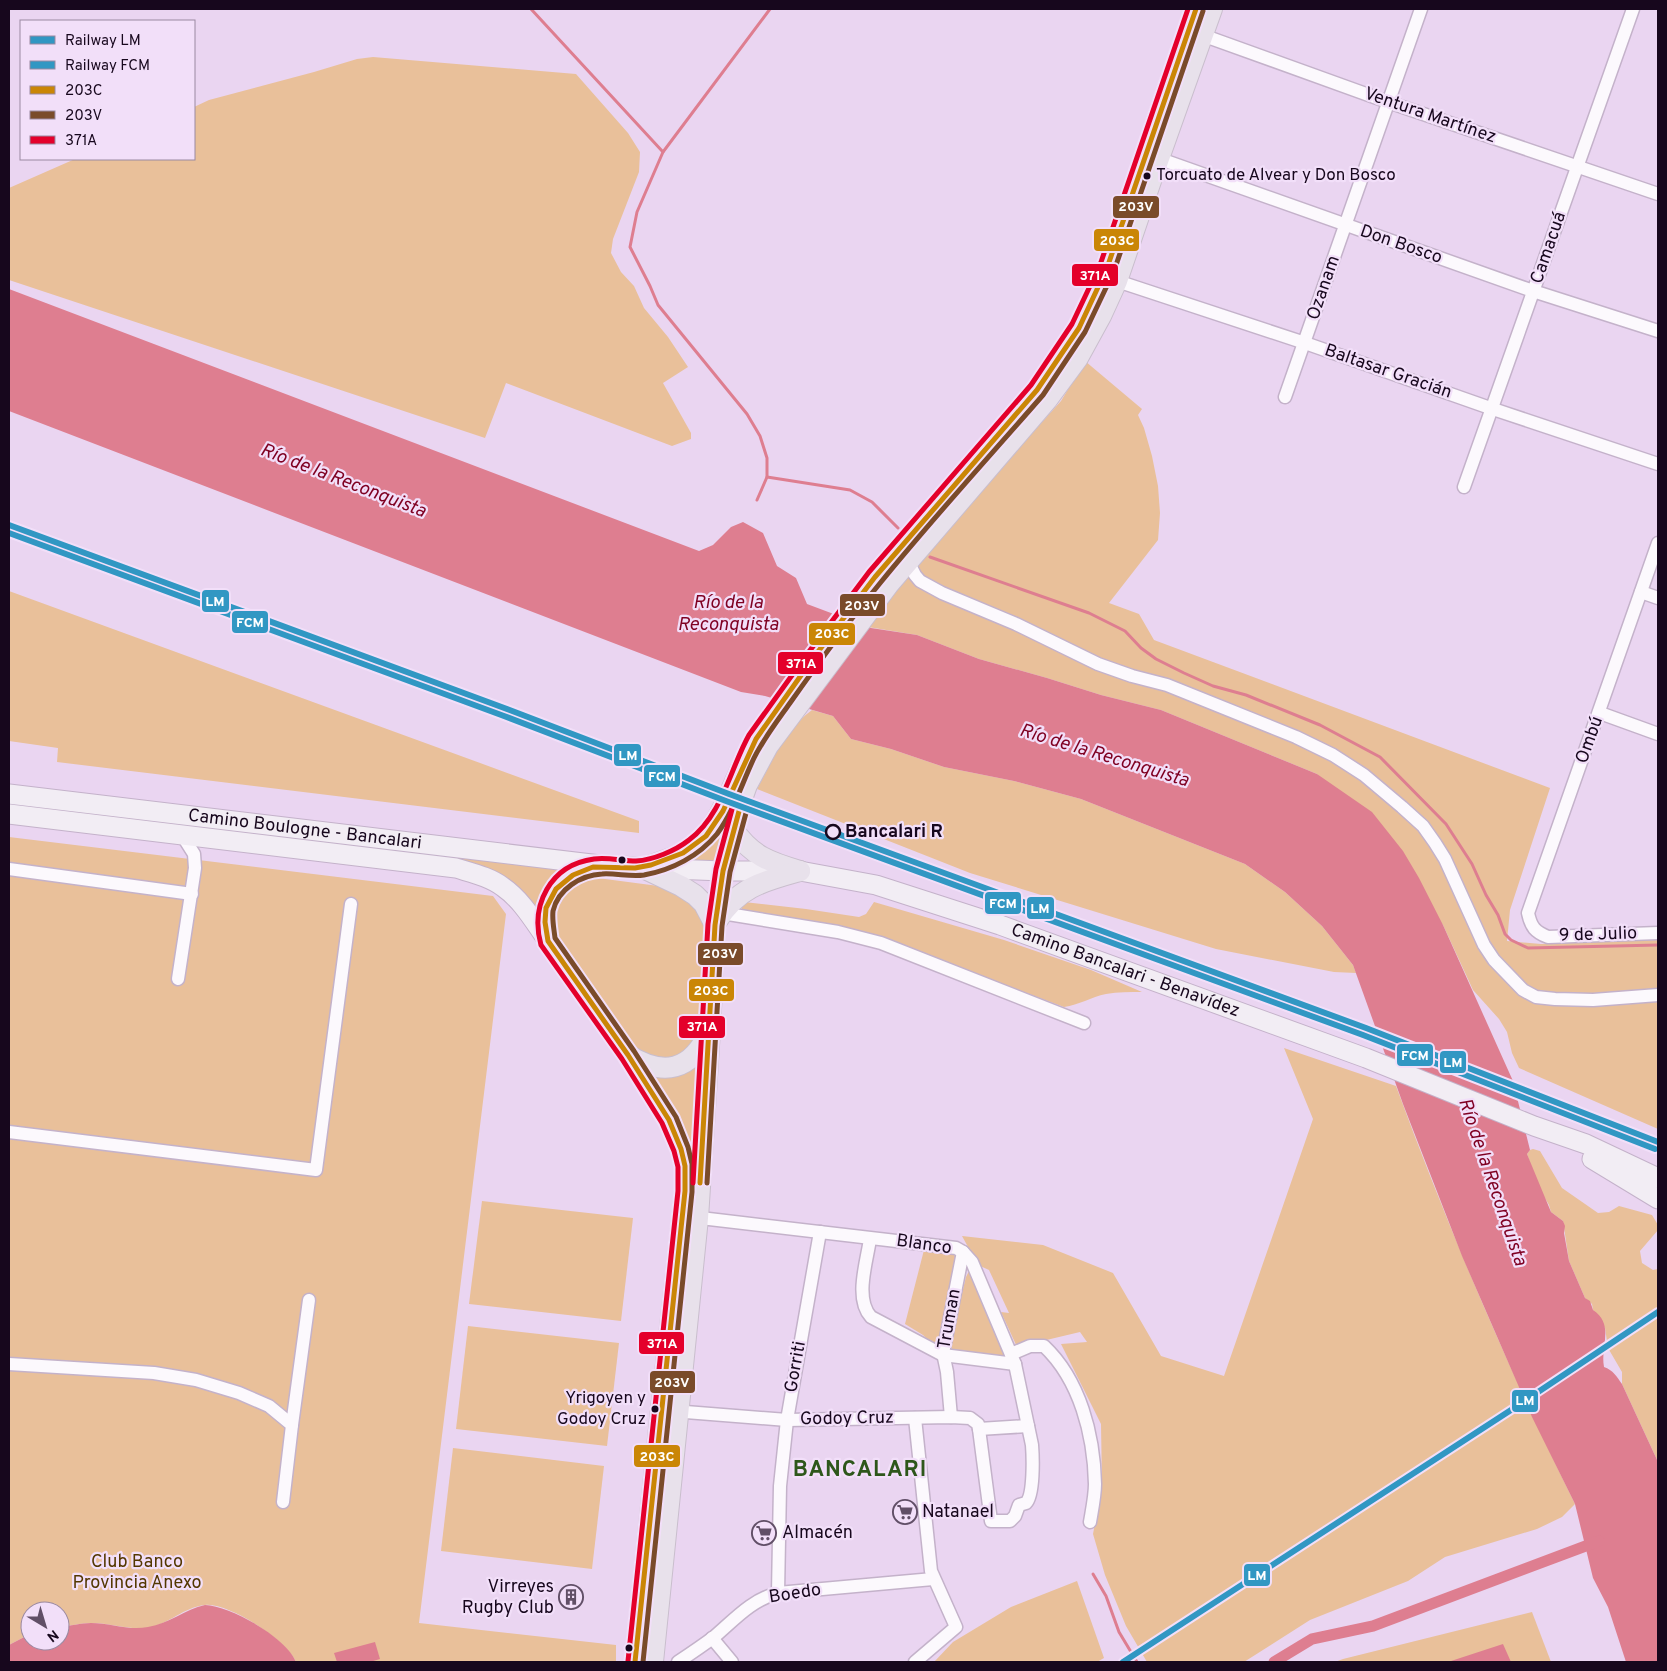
<svg xmlns="http://www.w3.org/2000/svg" width="1667" height="1671" viewBox="0 0 1667 1671" font-family="Overpass,sans-serif">
	<rect width="100%" height="100%" fill="#ead5f1"/>
	<g fill="#e9c09a">
		<path d="M373,57L576,74L628,133L640,152L639,172L613,239L611,253L621,272L634,286L644,308L668,337L688,367L663,383L691,433V439L672,446L506,383L485,438L9,280V188L75,159H194V107L209,100L314,72L357,59Z"/>
		<path d="M1085,361L1142,409L1138,415L1144,428L1152,456L1158,486L1160,513L1158,540L1109,603L1139,614L1154,640L1550,788L1510,910L1507,941L1541,944L1658,940V1129L1519,1068L1512,1053L1507,1032L1499,1019L1473,990L1443,925L1317,774L1161,710L1101,695L1047,678L979,659L917,635L868,627L935,541L1061,401Z"/>
		<path d="M9,591L639,821V833L57,762L58,748L9,741Z"/>
		<path d="M812,710L833,716L851,739L891,749L944,767L1014,781L1081,799L1245,864L1285,892L1322,926L1353,965L1356,973L1334,972L1216,949L970,873L757,789C772,761 786,729 812,710Z"/>
		<path d="M40,807L567,865L536,909L513,885L42,809Z"/>
		<path d="M728,810L718,863L678,860Z"/>
		<path d="M9,837L493,896L506,914L419,1623L616,1645V1662H296C288,1641 228,1602 205,1605C184,1607 169,1624 148,1628C129,1630 110,1623 91,1623C81,1623 70,1626 60,1627V1611H30V1634L9,1645Z"/>
		<path d="M590,877L666,887L694,901L705,926L697,1037L692,1048L670,1060L639,1055L558,938C554,925 550,902 562,893C570,886 581,882 590,877Z"/>
		<path d="M744,902L806,909L859,917L866,914L874,902L1004,940L1091,970L1142,992C1130,992 1118,992 1106,994C1091,997 1079,1005 1064,1007L937,960L745,912L742,910L741,905Z"/>
		<path d="M1284,1048L1396,1086C1448,1228 1508,1368 1575,1504L1562,1517L1537,1529L1445,1557L1408,1581L1310,1620L1244,1662H1147L1126,1626L1105,1575L1093,1534L1102,1486L1101,1424L1061,1344L1087,1342L1080,1332L1017,1347L1001,1312L1009,1313L989,1270L978,1265L962,1236L1043,1245L1113,1273L1161,1356L1224,1376L1313,1119Z"/>
		<path d="M700,1059L695,1192L655,1080V1077Z"/>
		<path d="M1533,1149L1540,1151L1562,1188L1598,1213L1609,1212L1619,1206L1652,1215L1658,1225V1230L1640,1251L1642,1263L1653,1270L1658,1269V1462L1622,1384V1372L1608,1348L1605,1328L1593,1310L1592,1304L1585,1298L1569,1261L1563,1221L1551,1212L1549,1205L1539,1188L1527,1154L1530,1150Z"/>
		<path d="M482,1201L633,1218L621,1321L469,1304Z"/>
		<path d="M924,1250L953,1252L957,1260L940,1337L934,1343H931L923,1335L905,1324Z"/>
		<path d="M969,1271L1006,1357L954,1351L950,1347V1342L966,1277Z"/>
		<path d="M468,1326L619,1343L607,1446L456,1429Z"/>
		<path d="M453,1448L604,1466L592,1569L441,1551Z"/>
		<path d="M1077,1581L1104,1658L1097,1662H934L953,1642L1011,1607Z"/>
		<path d="M1532,1612L1551,1662H1335L1343,1659Z"/>
	</g>
	<g fill="#de7e90">
		<path d="M9,289L699,551L713,545L731,527L743,522L763,533L777,566L796,578L807,604L871,628L917,635L979,659L1047,678L1101,695L1161,710L1317,774L1372,812L1403,851L1419,878L1443,925L1513,1081L1530,1150L1527,1154L1551,1212L1563,1221L1565,1226L1564,1233L1569,1261L1585,1298L1590,1301L1593,1310C1615,1325 1600,1346 1604,1367C1613,1370 1617,1377 1622,1384L1658,1462V1662H1626L1608,1607L1593,1578L1575,1504L1532,1417L1462,1256L1403,1104L1353,965L1322,926L1285,892L1245,864L1081,799L1014,781L944,767L891,749L851,739L833,716L765,696L741,692L9,411Z"/>
		<path d="M205,1605C231,1606 287,1638 296,1662H9V1645L30,1634V1641H60V1627C70,1626 81,1623 91,1623C110,1623 129,1631 148,1627C169,1624 185,1609 205,1605Z"/>
		<path d="M375,1642L380,1659L370,1662H337L334,1653Z"/>
		<path d="M1503,1644L1511,1662H1437L1451,1661Z"/>
	</g>
	<g fill="none" stroke-linecap="round" stroke-linejoin="round">
		<g stroke="#de7e90" stroke-width="3">
			<path d="M531,9L663,152"/>
			<path d="M767,477L850,490L872,502L898,528"/>
			<path d="M757,500L767,477V458L760,436L747,414L658,305L650,286L630,247L637,212L663,152L770,9"/>
			<path d="M930,557L1089,613L1125,631L1141,648L1156,659L1184,673L1213,686L1246,695L1320,725L1380,757L1446,824L1472,864L1486,895L1498,915L1505,934L1511,940L1528,948L1658,945"/>
			<path d="M1093,1574L1106,1596L1119,1632L1137,1662"/>
		</g>
		<path stroke="#de7e90" stroke-width="11" d="M1274,1662L1312,1639L1373,1626L1599,1541"/>
		<defs>
			<g id="street">
				<path d="M1202,35L1388,102L1658,194"/>
				<path d="M1146,154L1533,291L1658,331"/>
				<path d="M1117,281L1305,343L1493,409L1658,464"/>
				<path d="M1285,397L1421,9"/>
				<path d="M1464,487L1633,9"/>
				<path d="M1658,543L1528,913C1531,927 1535,932 1548,937L1658,933"/>
				<path d="M908,561L915,575L920,581L942,593L1016,624L1098,664L1132,676L1167,685L1296,737L1333,755L1364,775L1402,807L1423,826L1435,843L1445,859L1484,945L1494,960L1523,990L1536,997L1555,999L1593,1000L1658,995"/>
				<path d="M1641,592L1658,598"/>
				<path d="M1600,713L1658,734"/>
				<path d="M9,869L192,894"/>
				<path d="M722,913L838,932L881,943L1084,1023"/>
				<path d="M178,979L195,868L194,854L182,835"/>
				<path d="M9,1132L316,1170L351,904"/>
				<path d="M692,1217L956,1248L963,1252L972,1262L1015,1364L1032,1445C1033,1458 1034,1495 1026,1503L1019,1505L1015,1516L1010,1521H991L979,1429"/>
				<path d="M870,1239C867,1261 854,1299 871,1317L943,1355L1015,1364"/>
				<path d="M1011,1354L1030,1346H1044C1080,1380 1094,1435 1095,1484C1095,1496 1092,1510 1090,1522"/>
				<path d="M9,1364L154,1373L196,1380L239,1393L269,1406L292,1425L283,1502"/>
				<path d="M673,1411L787,1420L951,1417L970,1418L978,1424L979,1429L1028,1426"/>
				<path d="M951,1417L947,1372L943,1353L963,1252"/>
				<path d="M915,1418L931,1571L956,1627L915,1662"/>
				<path d="M292,1425L309,1300"/>
				<path d="M778,1593L780,1486L787,1420L820,1232"/>
				<path d="M712,1638L732,1662"/>
				<path d="M678,1662C690,1654 702,1646 714,1637C735,1619 751,1600 778,1593L933,1579"/>
			</g>
			<g id="secondary">
				<path id="s1" d="M9,794L600,865"/>
				<path d="M9,814L456,868C472,873 490,877 503,887C522,900 535,923 548,941"/>
				<path id="s2" d="M645,868L723,871H800L876,885L1000,925L1366,1058L1534,1126L1586,1144L1658,1178"/>
				<path d="M1592,1159L1658,1199"/>
			</g>
			<g id="primary">
				<path d="M1155,126L1196,9"/>
				<path d="M733,829C752,856 769,862 800,871"/>
				<path d="M643,868C663,861 686,855 701,840C728,812 735,772 756,740C792,684 834,630 875,577L1037,390C1070,347 1097,300 1114,249"/>
				<path d="M717,921C738,887 764,881 800,871"/>
				<path d="M628,1055C664,1077 691,1071 709,1032"/>
				<path d="M635,1662L661,1409L685,1191V1166L681,1149L669,1120L628,1055L548,941L544,919L547,905L558,886L566,879L578,872L601,865L643,868L681,886L695,895L704,904L715,925"/>
				<path d="M653,1662L698,1218L710,1030L715,925L723,871L733,829L742,799L747,785L768,746L889,584L1047,400L1078,358L1101,316L1117,281L1152,178L1212,9"/>
			</g>
		</defs>
		<use href="#street" stroke="#c4b2ca" stroke-width="15"/>
		<use href="#secondary" stroke="#c4b2ca" stroke-width="21"/>
		<use href="#primary" stroke="#c9becd" stroke-width="22"/>
		<use href="#street" stroke="#fcf9fd" stroke-width="12"/>
		<use href="#secondary" stroke="#f2edf4" stroke-width="19"/>
		<use href="#primary" stroke="#e8e1eb" stroke-width="20"/>
		<defs>
			<g id="bus-1">
				<path d="M700,1183L715,925L723,871L742,800"/>
				<path d="M635,1662L685,1191V1166L681,1149L669,1120L628,1055L548,941L545,922L546,908L556,889L573,875L593,867L635,868L651,865L683,853L706,836L723,811L756,739L814,657L875,577L1037,390L1079,328L1107,268L1196,9"/>
			</g>
			<g id="bus-2">
				<path d="M707,1183L722,926L730,872L749,802"/>
				<path d="M643,1662L692,1192V1164L688,1147L676,1117L634,1051L555,938C554,929 552,920 553,911C558,889 581,875 602,874C616,873 630,877 644,875C672,870 699,856 717,834C734,811 742,783 754,758C764,738 778,720 790,703C819,662 849,621 881,582C933,518 989,457 1043,395L1085,332L1114,271L1203,11"/>
			</g>
			<g id="bus-3">
				<path d="M693,1183L708,924L716,869L735,798"/>
				<path d="M628,1661L678,1191V1167L674,1151L662,1123L622,1059L541,945C530,905 550,865 594,859C608,857 622,861 636,861C653,860 675,851 689,840C722,816 730,769 749,735L808,653L869,572L1031,385L1072,324L1100,265L1188,9"/>
			</g>
		</defs>
		<use href="#bus-1" stroke="#f2dff9" stroke-width="9"/>
		<use href="#bus-2" stroke="#f2dff9" stroke-width="9"/>
		<use href="#bus-3" stroke="#f2dff9" stroke-width="9"/>
		<use href="#bus-1" stroke="#ca8606" stroke-width="5"/>
		<use href="#bus-2" stroke="#7a4b2a" stroke-width="5"/>
		<use href="#bus-3" stroke="#e4002b" stroke-width="5"/>
		<defs>
			<g id="rail-1">
				<path d="M9,525L507,709L729,794L1366,1028L1658,1142"/>
				<path d="M1123,1662L1511,1410L1658,1312"/>
			</g>
			<path id="rail-2" d="M9,533L504,716L726,801L1363,1035L1655,1149"/>
		</defs>
		<use href="#rail-1" stroke="#f2dff9" stroke-width="10"/>
		<use href="#rail-2" stroke="#f2dff9" stroke-width="10"/>
		<use href="#rail-1" stroke="#3197c3" stroke-width="6"/>
		<use href="#rail-2" stroke="#3197c3" stroke-width="6"/>
	</g>
	<defs>
		<symbol id="supermarket-ring" viewBox="-11 -11 22 22"><circle r="9.5" fill="#f2dff9" stroke="#614f67" stroke-width="1.5"/><path d="M-6-5.5h2.5l.6 2H6L4.5 2H-2.5L-4.4-4H-6ZM-1.5 3.2a1.3 1.3 0 1 0 .1 0ZM3 3.2a1.3 1.3 0 1 0 .1 0Z" fill="#614f67"/></symbol>
		<symbol id="building-ring" viewBox="-11 -11 22 22"><circle r="9.5" fill="#f2dff9" stroke="#614f67" stroke-width="1.5"/><path d="M-4-6H4V6H1V3H-1V6H-4ZM-2.5-4.3h1.7v1.8h-1.7ZM.8-4.3h1.7v1.8H.8ZM-2.5-1h1.7V.8h-1.7ZM.8-1h1.7V.8H.8Z" fill="#614f67"/></symbol>
	</defs>
	<g fill-rule="evenodd">
		<use href="#supermarket-ring" x="891" y="1498" width="28" height="28"/>
		<use href="#supermarket-ring" x="750" y="1519" width="28" height="28"/>
		<use href="#building-ring" x="557" y="1583" width="28" height="28"/>
	</g>
	<g fill="#17071d" stroke="#f2dff9" stroke-width="2">
		<circle cx="1147" cy="176" r="4.5"/>
		<circle cx="622" cy="860" r="4.5"/>
		<circle cx="655" cy="1409" r="4.5"/>
		<circle cx="629" cy="1648" r="4.5"/>
	</g>
	<circle fill="#f2dff9" stroke="#17071d" stroke-width="2.5" cx="833" cy="832" r="7"/>
	<g text-anchor="middle" dominant-baseline="central" stroke-width="4.5" stroke-linejoin="round" paint-order="stroke">
		<g font-size="17" fill="#17071d" stroke="#f2dff9" text-anchor="start">
			<text x="1156" y="176">Torcuato de Alvear y Don Bosco</text>
			<text x="646" y="1399" text-anchor="end">Yrigoyen y<tspan x="646" dy="21">Godoy Cruz</tspan></text>
		</g>
		<g font-size="18" fill="#17071d" stroke="#f2dff9">
			<text transform="translate(1430 116) rotate(19)">Ventura Martínez</text>
			<text transform="translate(1401 245) rotate(19)">Don Bosco</text>
			<text transform="translate(1549 248) rotate(-71)">Camacuá</text>
			<text transform="translate(1324 288) rotate(-71)">Ozanam</text>
			<text transform="translate(1388 372) rotate(19)">Baltasar Gracián</text>
			<text transform="translate(1590 740) rotate(-70)">Ombú</text>
			<text stroke="none"><textPath href="#s1" startOffset="298">Camino Boulogne - Bancalari</textPath></text>
			<text transform="translate(1598 935) rotate(-2)">9 de Julio</text>
			<text stroke="none"><textPath href="#s2" startOffset="496">Camino Bancalari - Benavídez</textPath></text>
			<text transform="translate(924 1245) rotate(8)">Blanco</text>
			<text transform="translate(950 1319) rotate(-80)">Truman</text>
			<text transform="translate(796 1367) rotate(-80)">Gorriti</text>
			<text transform="translate(847 1419) rotate(-1)">Godoy Cruz</text>
			<text transform="translate(795 1594) rotate(-9)">Boedo</text>
		</g>
		<g font-size="18" font-weight="bold" fill="#17071d" stroke="#f2dff9" text-anchor="start">
			<text x="845" y="832">Bancalari R</text>
		</g>
		<g font-size="18" fill="#17071d" stroke="#f2dff9" text-anchor="start">
			<text x="922" y="1512">Natanael</text>
			<text x="782" y="1533">Almacén</text>
			<text x="554" y="1587" text-anchor="end">Virreyes<tspan x="554" dy="21">Rugby Club</tspan></text>
		</g>
		<g font-size="18" fill="#533700" stroke="#f2dff9">
			<text x="137" y="1562">Club Banco<tspan x="137" dy="21">Provincia Anexo</tspan></text>
		</g>
		<g font-size="19" font-style="italic" fill="#7f0022" stroke="#f2dff9">
			<text transform="translate(343 481) rotate(21)">Río de la Reconquista</text>
			<text x="728" y="603">Río de la<tspan x="728" dy="22">Reconquista</tspan></text>
			<text transform="translate(1104 756) rotate(17)">Río de la Reconquista</text>
			<text transform="translate(1492 1182) rotate(71)">Río de la Reconquista</text>
		</g>
		<g font-size="22" font-weight="bold" letter-spacing="1" fill="#2e571b" stroke="#f2dff9">
			<text x="860" y="1470">BANCALARI</text>
		</g>
	</g>
	<g stroke="#f2dff9" stroke-width="2">
		<rect x="1112" y="195" width="48" height="24" rx="5" fill="#7a4b2a"/>
		<rect x="1093" y="228" width="47" height="24" rx="5" fill="#ca8606"/>
		<rect x="1071" y="263" width="48" height="24" rx="5" fill="#e4002b"/>
		<rect x="201" y="589" width="29" height="24" rx="5" fill="#3197c3"/>
		<rect x="839" y="593" width="47" height="24" rx="5" fill="#7a4b2a"/>
		<rect x="231" y="610" width="38" height="24" rx="5" fill="#3197c3"/>
		<rect x="808" y="622" width="48" height="24" rx="5" fill="#ca8606"/>
		<rect x="777" y="651" width="47" height="24" rx="5" fill="#e4002b"/>
		<rect x="613" y="743" width="29" height="24" rx="5" fill="#3197c3"/>
		<rect x="643" y="764" width="38" height="24" rx="5" fill="#3197c3"/>
		<rect x="984" y="891" width="38" height="24" rx="5" fill="#3197c3"/>
		<rect x="1026" y="896" width="29" height="24" rx="5" fill="#3197c3"/>
		<rect x="697" y="942" width="47" height="24" rx="5" fill="#7a4b2a"/>
		<rect x="688" y="978" width="47" height="24" rx="5" fill="#ca8606"/>
		<rect x="678" y="1015" width="48" height="24" rx="5" fill="#e4002b"/>
		<rect x="1396" y="1043" width="38" height="24" rx="5" fill="#3197c3"/>
		<rect x="1439" y="1050" width="28" height="24" rx="5" fill="#3197c3"/>
		<rect x="638" y="1331" width="47" height="24" rx="5" fill="#e4002b"/>
		<rect x="649" y="1370" width="47" height="24" rx="5" fill="#7a4b2a"/>
		<rect x="1511" y="1389" width="28" height="24" rx="5" fill="#3197c3"/>
		<rect x="633" y="1444" width="48" height="24" rx="5" fill="#ca8606"/>
		<rect x="1243" y="1563" width="28" height="24" rx="5" fill="#3197c3"/>
	</g>
	<g font-size="14" text-anchor="middle" font-weight="bold" fill="#fff">
		<text x="1136" y="211">203V</text>
		<text x="1117" y="245">203C</text>
		<text x="1095" y="280">371A</text>
		<text x="215" y="606">LM</text>
		<text x="862" y="610">203V</text>
		<text x="250" y="627">FCM</text>
		<text x="832" y="638">203C</text>
		<text x="801" y="668">371A</text>
		<text x="628" y="760">LM</text>
		<text x="662" y="781">FCM</text>
		<text x="1003" y="908">FCM</text>
		<text x="1040" y="913">LM</text>
		<text x="720" y="958">203V</text>
		<text x="711" y="995">203C</text>
		<text x="702" y="1031">371A</text>
		<text x="1415" y="1060">FCM</text>
		<text x="1453" y="1067">LM</text>
		<text x="662" y="1348">371A</text>
		<text x="672" y="1387">203V</text>
		<text x="1525" y="1405">LM</text>
		<text x="657" y="1461">203C</text>
		<text x="1257" y="1580">LM</text>
	</g>
	<rect width="1667" height="1671" fill="none" stroke="#17071d" stroke-width="20"/>
	<rect x="20" y="20" width="175" height="140" fill="#f2dff9" stroke="#9a89a1"/>
	<rect x="30" y="36" width="25" height="8" fill="#3197c3" stroke="#9a89a1"/>
	<text x="65" y="45" font-size="15" fill="#17071d">Railway LM</text>
	<rect x="30" y="61" width="25" height="8" fill="#3197c3" stroke="#9a89a1"/>
	<text x="65" y="70" font-size="15" fill="#17071d">Railway FCM</text>
	<rect x="30" y="86" width="25" height="8" fill="#ca8606" stroke="#9a89a1"/>
	<text x="65" y="95" font-size="15" fill="#17071d">203C</text>
	<rect x="30" y="111" width="25" height="8" fill="#7a4b2a" stroke="#9a89a1"/>
	<text x="65" y="120" font-size="15" fill="#17071d">203V</text>
	<rect x="30" y="136" width="25" height="8" fill="#e4002b" stroke="#9a89a1"/>
	<text x="65" y="145" font-size="15" fill="#17071d">371A</text>
	<g transform="translate(45 1626) rotate(142)"><circle r="24" fill="#f2dff9" stroke="#9a89a1"/>
	<path d="M0-4L9 19L0 12L-9 19Z" fill="#614f67"/>
	<text y="-8" font-size="14" font-weight="bold" text-anchor="middle" fill="#17071d">N</text>
	</g>
</svg>
